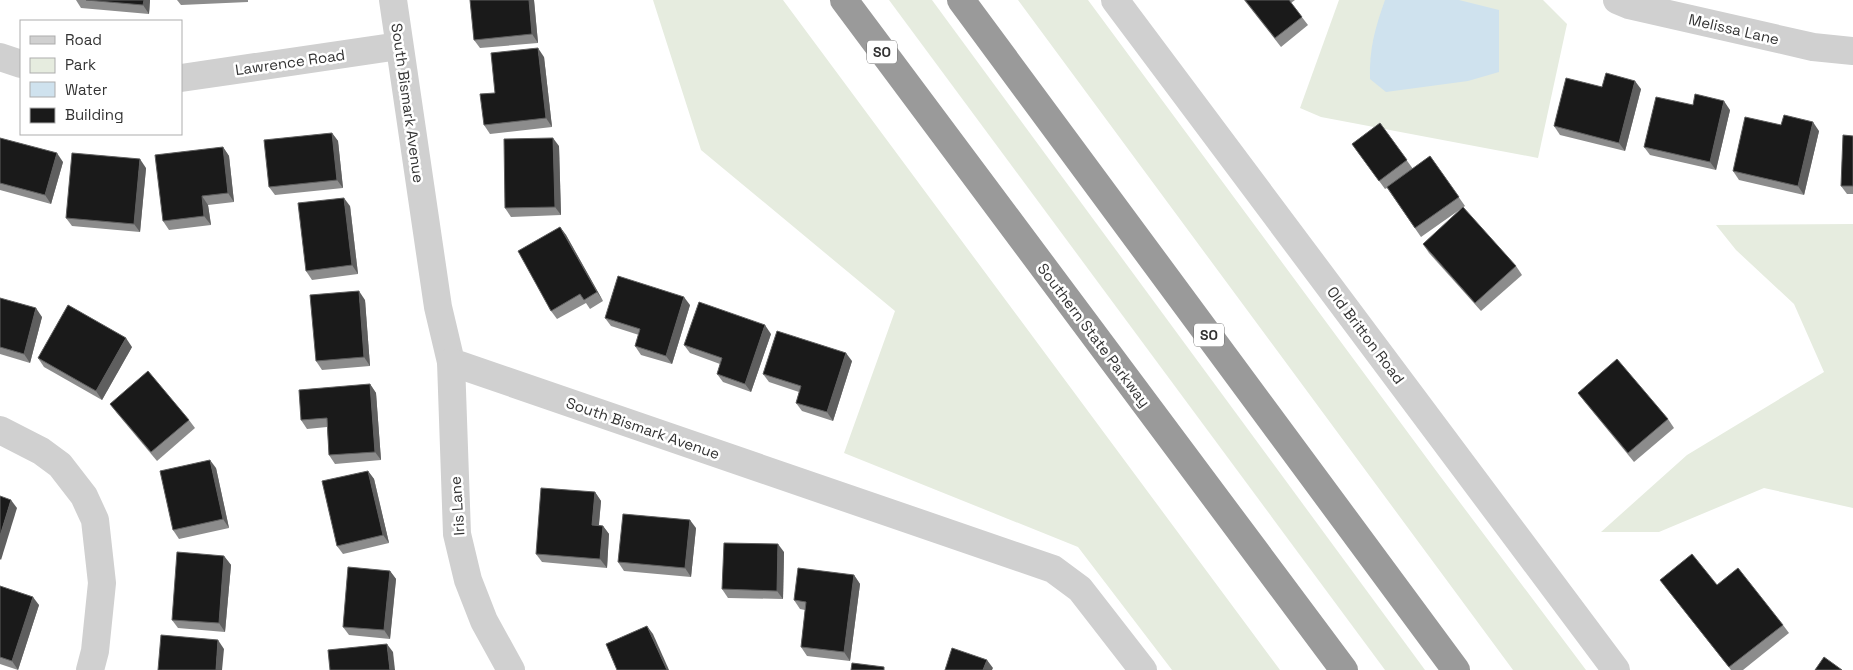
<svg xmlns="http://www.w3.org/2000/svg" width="1853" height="670" viewBox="0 0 1853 670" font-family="'Space Grotesk',sans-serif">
	<rect width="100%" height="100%" fill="#fff"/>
	<g fill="#e6ecdf">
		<path d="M653,0H783L1280,670H1172L1078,547L844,453L895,311L701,150Z"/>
		<path d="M889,0H932L1425,670H1385Z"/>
		<path d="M1018,0H1088L1440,476L1586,670H1513Z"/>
		<path d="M1339,0H1543L1567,24L1538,158L1321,117L1300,108Z"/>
		<path d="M1853,224V508L1764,488L1659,532H1601L1687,455L1824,372L1794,304L1736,250L1716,225Z"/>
	</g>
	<path fill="#cfe2ee" d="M1385,0H1459L1499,10V72L1468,81L1386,92L1370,79C1369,49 1375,28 1385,0Z"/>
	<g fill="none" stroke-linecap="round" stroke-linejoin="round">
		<g stroke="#d0d0d0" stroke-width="28">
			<path d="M393,0L438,307L451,362L1053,569L1080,589L1143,670"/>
			<path d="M1115,0L1616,670"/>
			<path d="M1617,0L1629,5L1813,47L1853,51"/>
			<path d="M0,57L21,64"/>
			<path d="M181,78L399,46"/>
			<path d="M451,362L457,534L468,580L484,621L511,670"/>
			<path d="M0,430L41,451L60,465L84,496L95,520L102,583L95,651L90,670"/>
		</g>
		<g stroke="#9a9a9a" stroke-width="28">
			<path d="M844,0L1344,670"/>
			<path d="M961,0L1456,670"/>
		</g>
	</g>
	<g fill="#8c8c8c">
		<path d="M76,0H150L149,14L81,8Z"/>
		<path d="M177,0H248V2L181,5Z"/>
		<path d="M470,0H534L538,43L480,48L474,40Z"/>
		<path d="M1244,0H1295L1291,3L1308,25L1281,47Z"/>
		<path d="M544,57L552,127L490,134L484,125L495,93Z"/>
		<path d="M1602,87L1641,89L1625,151L1560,135L1554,126Z"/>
		<path d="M1693,105L1730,110L1716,170L1650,155L1644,147Z"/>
		<path d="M1380,123L1413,169L1430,156L1465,206L1421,237L1387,188L1385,189L1352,144Z"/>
		<path d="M1781,125L1819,131L1804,195L1739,180L1733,171Z"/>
		<path d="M332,133L338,141L343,188L275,195L269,187Z"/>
		<path d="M1853,136V194H1847L1841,186Z"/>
		<path d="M0,138L63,162L51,204L0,190Z"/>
		<path d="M559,146L561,215L511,217L505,208Z"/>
		<path d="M223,147L229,156L234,202L208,205L211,225L169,230L163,221Z"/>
		<path d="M146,168L140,232L72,226L66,218Z"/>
		<path d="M350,206L358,274L312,280L306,271Z"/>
		<path d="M560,227L566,235L603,301L590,309L586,303L557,319L551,311Z"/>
		<path d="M1423,244L1516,266L1522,275L1481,311L1429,253Z"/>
		<path d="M0,298L42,317L30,363L0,354Z"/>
		<path d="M365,300L370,366L322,370L316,361Z"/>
		<path d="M690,305L672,364L641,355L635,346L639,335L611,326L605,318Z"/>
		<path d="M771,334L751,392L723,382L717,374L720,364L690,353L684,345Z"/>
		<path d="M132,347L102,400L44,367L38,358Z"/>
		<path d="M852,361L833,421L802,411L796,403L799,392L769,382L763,374Z"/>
		<path d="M370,384L376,393L381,460L335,464L329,455L327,427L307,429L301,420Z"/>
		<path d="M1578,393L1668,419L1674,428L1634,462L1584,401Z"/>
		<path d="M110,404L189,420L195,428L157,461L116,412Z"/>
		<path d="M216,468L229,528L179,539L173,530Z"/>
		<path d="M368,471L374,479L389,543L343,554L337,546Z"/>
		<path d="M595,492L601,501L599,525L603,526L609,534L607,568L542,562L536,554Z"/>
		<path d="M696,528L691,577L624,571L618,562Z"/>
		<path d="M784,552L783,599L728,598L722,589Z"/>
		<path d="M224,556L231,565L225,632L178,628L172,620Z"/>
		<path d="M390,571L396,579L390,639L349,635L343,627Z"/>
		<path d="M854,575L860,584L850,661L807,656L801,647L805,610L800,609L794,600Z"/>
		<path d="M1660,580L1783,625L1789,633L1743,670H1731Z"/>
		<path d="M0,586L39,605L18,670L0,664Z"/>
	</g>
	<g fill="#5f5f5f">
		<path d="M144,0H150L149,14L143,5Z"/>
		<path d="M529,0H534L538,43L532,34Z"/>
		<path d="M538,48L544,57L552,127L546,118Z"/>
		<path d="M1635,81L1641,89L1625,151L1619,143Z"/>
		<path d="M1724,101L1730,110L1716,170L1710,162Z"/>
		<path d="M1813,122L1819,131L1804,195L1798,186Z"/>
		<path d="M332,133L338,141L343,188L337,180Z"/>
		<path d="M553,138L559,146L561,215L555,207Z"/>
		<path d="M223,147L229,156L234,202L228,193Z"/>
		<path d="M57,153L63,162L51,204L45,195Z"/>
		<path d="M140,159L146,168L140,232L134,224Z"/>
		<path d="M202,196L208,205L211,225L204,216Z"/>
		<path d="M344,198L350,206L358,274L352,265Z"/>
		<path d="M560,227L566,235L603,301L597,292Z"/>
		<path d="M359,291L365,300L370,366L364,357Z"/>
		<path d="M684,297L690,305L672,364L666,356Z"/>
		<path d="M36,308L42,317L30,363L24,354Z"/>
		<path d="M765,325L771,334L751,392L745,384Z"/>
		<path d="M126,338L132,347L102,400L96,391Z"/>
		<path d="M846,353L852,361L833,421L827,412Z"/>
		<path d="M370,384L376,393L381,460L375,452Z"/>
		<path d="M210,460L216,468L229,528L223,519Z"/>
		<path d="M368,471L374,479L389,543L383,535Z"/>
		<path d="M595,492L601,501L598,533L592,525Z"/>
		<path d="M11,500L17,508L1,560L0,559V536Z"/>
		<path d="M690,520L696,528L691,577L685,568Z"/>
		<path d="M603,526L609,534L607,568L600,559Z"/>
		<path d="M778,544L784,552L783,599L777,591Z"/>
		<path d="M224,556L231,565L225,632L219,623Z"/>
		<path d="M390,571L396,579L390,639L384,630Z"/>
		<path d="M854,575L860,584L850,661L844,652Z"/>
		<path d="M33,597L39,605L18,670L12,661Z"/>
		<path d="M647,626L653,634L669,670H667Z"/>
		<path d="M218,640L224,649L222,670H216Z"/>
		<path d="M387,644L393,652L395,670H390Z"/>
		<path d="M987,660L993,668L992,670H983Z"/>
	</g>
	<g fill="#1a1a1a" stroke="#5f5f5f">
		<path d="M86,0H144L143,5Z"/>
		<path d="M470,0H529L532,34L474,40Z"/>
		<path d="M1245,0H1289L1302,17L1275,38Z"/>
		<path d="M538,48L546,118L484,125L480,94L495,93L491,53Z"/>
		<path d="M1606,73L1635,81L1619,143L1554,126L1566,78L1602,87Z"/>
		<path d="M1695,94L1724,101L1710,162L1644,147L1656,97L1693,105Z"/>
		<path d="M1784,115L1813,122L1798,186L1733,171L1745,117L1781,125Z"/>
		<path d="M1380,123L1407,160L1379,181L1352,144Z"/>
		<path d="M332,133L337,180L269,187L264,140Z"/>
		<path d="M1843,135L1853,136V186H1841Z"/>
		<path d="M0,138L57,153L45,195L0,183Z"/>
		<path d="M553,138L555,207L505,208L504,139Z"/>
		<path d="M223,147L228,193L202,196L204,216L163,221L155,155Z"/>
		<path d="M72,153L140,159L134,224L66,218Z"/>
		<path d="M1430,156L1459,197L1415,228L1387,187Z"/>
		<path d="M344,198L352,265L306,271L298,203Z"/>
		<path d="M1463,207L1516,266L1475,303L1423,244Z"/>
		<path d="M560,227L597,292L584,300L580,294L551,311L518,251Z"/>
		<path d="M618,276L684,297L666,356L635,346L640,329L605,318Z"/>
		<path d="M359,291L364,357L316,361L310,295Z"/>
		<path d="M0,298L36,308L24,354L0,347Z"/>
		<path d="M699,302L765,325L745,384L717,374L722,358L684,345Z"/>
		<path d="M68,305L126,338L96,391L38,358Z"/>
		<path d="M777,331L846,353L827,412L796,403L801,386L763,374Z"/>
		<path d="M1617,359L1668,419L1628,453L1578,393Z"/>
		<path d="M148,371L189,420L151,452L110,404Z"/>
		<path d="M370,384L375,452L329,455L327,418L301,420L299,390Z"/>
		<path d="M210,460L223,519L173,530L160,471Z"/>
		<path d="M368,471L383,535L337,546L322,481Z"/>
		<path d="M541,488L595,492L592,525L603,526L600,559L536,554Z"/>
		<path d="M0,496L11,500L0,536Z"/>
		<path d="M623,514L690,520L685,568L618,562Z"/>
		<path d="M724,543L778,544L777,591L722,589Z"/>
		<path d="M177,552L224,556L219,623L172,620Z"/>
		<path d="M1692,554L1717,585L1738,568L1783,625L1729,667L1660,580Z"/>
		<path d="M348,567L390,571L384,630L343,627Z"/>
		<path d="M798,568L854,575L844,652L801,647L806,602L794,600Z"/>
		<path d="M0,586L33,597L12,661L0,657Z"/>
		<path d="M647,626L667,670H617L606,644Z"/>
		<path d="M161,635L218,640L216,670H158Z"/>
		<path d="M387,644L390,670H330L328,650Z"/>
		<path d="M952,648L987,660L983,670H945Z"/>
		<path d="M1824,657L1842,670H1815Z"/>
		<path d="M852,663L884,667V670H851Z"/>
	</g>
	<g text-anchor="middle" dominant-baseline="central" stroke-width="5" stroke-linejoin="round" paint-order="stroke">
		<g fill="#fff" stroke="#707070" stroke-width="1">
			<rect x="867" y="40.5" width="30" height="23" rx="4"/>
			<rect x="1194" y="323.5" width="30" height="23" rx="4"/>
		</g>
		<g font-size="14" font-weight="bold" fill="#333">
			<text x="882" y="52">SO</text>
			<text x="1209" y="335">SO</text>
		</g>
		<g font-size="15" fill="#333" stroke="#fff">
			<text transform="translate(1734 29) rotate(13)">Melissa Lane</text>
			<text transform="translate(290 62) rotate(-8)">Lawrence Road</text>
			<text transform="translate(408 103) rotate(82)">South Bismark Avenue</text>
			<text transform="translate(1094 335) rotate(53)">Southern State Parkway</text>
			<text transform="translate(1366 335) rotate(53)">Old Britton Road</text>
			<text transform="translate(643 428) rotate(19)">South Bismark Avenue</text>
			<text transform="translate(457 506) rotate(-94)">Iris Lane</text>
		</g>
	</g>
	<rect x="20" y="20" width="162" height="115" fill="#ffffff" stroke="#adadad"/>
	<rect x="30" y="36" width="25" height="8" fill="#d0d0d0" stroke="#adadad"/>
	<text x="65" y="45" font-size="15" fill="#333333">Road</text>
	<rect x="30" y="58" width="25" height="15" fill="#e6ecdf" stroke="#adadad"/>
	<text x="65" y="70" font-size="15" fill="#333333">Park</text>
	<rect x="30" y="82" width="25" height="15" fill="#cfe2ee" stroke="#adadad"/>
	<text x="65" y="95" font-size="15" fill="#333333">Water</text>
	<rect x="30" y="108" width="25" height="15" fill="#1a1a1a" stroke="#adadad"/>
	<text x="65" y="120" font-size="15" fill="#333333">Building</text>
</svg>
